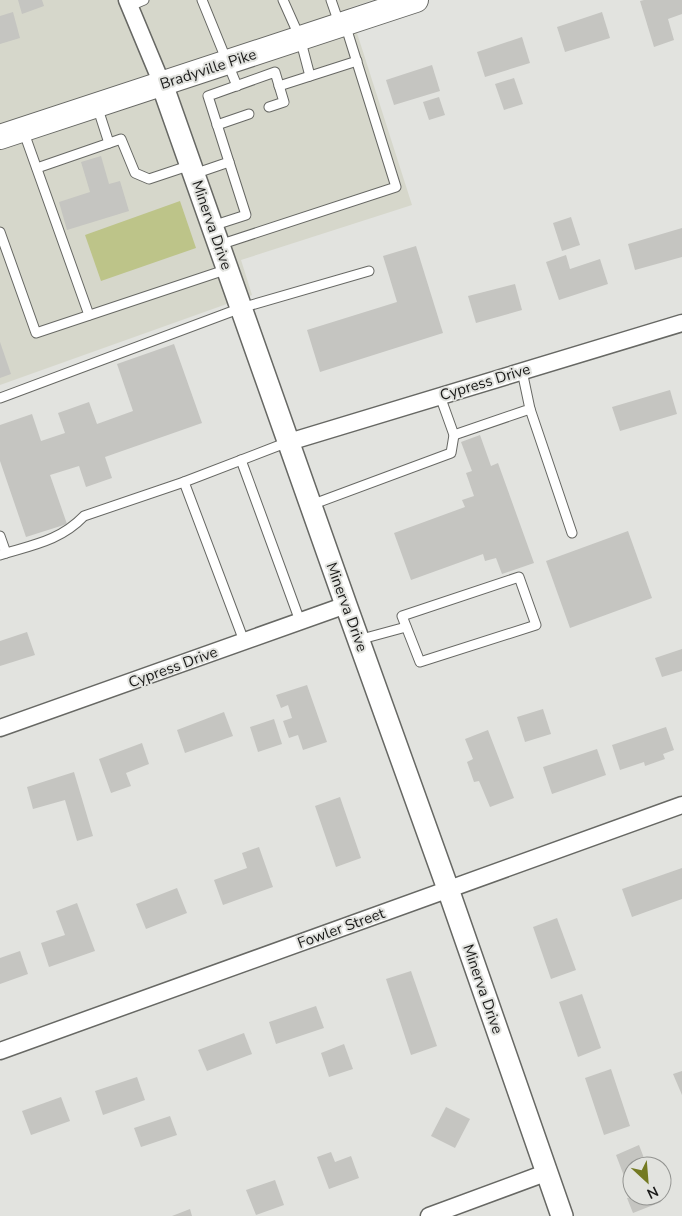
<svg xmlns="http://www.w3.org/2000/svg" width="682" height="1216" viewBox="0 0 682 1216" font-family="'Nunito Sans',sans-serif">
<rect width="100%" height="100%" fill="#e2e3df"/>
<polygon fill="#d6d7cb" points="0,0 373,0 349,8 412,205 241,260 252,295 0,385"/>
<polygon fill="#bdc489" points="180,201 196,248 101,281 85,235"/>
<g fill="#c5c5c1">
<polygon points="18,0 42,0 44,6 22,14"/>
<polygon points="644,0 682,0 682,14 668,19 674,40 654,47 640,1"/>
<polygon points="13,12 20,38 0,44 0,16"/>
<polygon points="602,12 610,38 565,52 557,27"/>
<polygon points="522,37 530,63 485,77 477,52"/>
<polygon points="432,65 440,91 394,105 386,80"/>
<polygon points="514,78 523,104 504,110 495,84"/>
<polygon points="439,97 445,115 429,120 423,102"/>
<polygon points="101,156 109,184 120,181 129,211 67,230 59,202 90,192 81,162"/>
<polygon points="571,217 580,245 562,251 553,223"/>
<polygon points="682,228 682,257 635,270 628,244"/>
<polygon points="416,246 443,333 320,372 307,330 397,302 383,256"/>
<polygon points="566,255 570,269 600,259 608,284 559,300 546,262"/>
<polygon points="515,284 522,310 476,323 468,296"/>
<polygon points="0,342 11,374 0,378"/>
<polygon points="174,344 202,423 105,457 112,478 86,487 79,466 50,475 67,524 26,537 0,461 0,425 32,414 41,441 65,433 58,413 89,402 97,424 133,411 117,364"/>
<polygon points="670,390 677,414 620,431 612,407"/>
<polygon points="480,435 491,466 498,463 534,563 502,574 496,558 485,561 483,554 411,580 394,533 465,507 462,500 474,496 466,473 472,471 461,442"/>
<polygon points="628,531 652,598 570,628 546,561"/>
<polygon points="27,632 35,655 0,666 0,641"/>
<polygon points="682,649 682,671 662,677 655,658"/>
<polygon points="307,685 327,742 303,750 298,735 289,738 283,721 292,718 288,705 281,708 276,695"/>
<polygon points="543,709 551,734 525,742 517,717"/>
<polygon points="224,712 233,736 185,753 177,730"/>
<polygon points="274,719 282,744 258,752 250,727"/>
<polygon points="666,727 674,750 663,754 665,759 645,766 644,762 620,770 612,745"/>
<polygon points="488,730 514,798 490,807 479,781 474,782 467,762 473,759 465,739"/>
<polygon points="142,743 149,764 126,773 131,786 111,793 99,759"/>
<polygon points="597,749 606,775 552,794 543,767"/>
<polygon points="74,772 93,836 77,841 65,800 33,809 27,787"/>
<polygon points="340,797 361,858 336,867 315,806"/>
<polygon points="259,847 273,887 223,905 214,880 247,868 242,853"/>
<polygon points="682,868 682,899 632,917 622,889"/>
<polygon points="177,888 187,913 146,929 136,904"/>
<polygon points="77,903 95,951 49,967 41,943 65,935 56,911"/>
<polygon points="557,918 576,970 551,979 533,927"/>
<polygon points="20,951 28,974 0,984 0,958"/>
<polygon points="411,971 437,1046 411,1055 386,979"/>
<polygon points="582,994 601,1048 578,1057 559,1002"/>
<polygon points="316,1006 324,1028 276,1044 269,1022"/>
<polygon points="244,1033 252,1054 207,1071 198,1050"/>
<polygon points="344,1044 353,1069 329,1077 321,1053"/>
<polygon points="611,1069 630,1126 604,1135 585,1078"/>
<polygon points="682,1071 682,1095 673,1074"/>
<polygon points="137,1077 145,1100 103,1115 95,1091"/>
<polygon points="61,1097 70,1121 31,1135 22,1111"/>
<polygon points="446,1107 470,1119 455,1148 431,1136"/>
<polygon points="170,1116 177,1135 141,1147 134,1128"/>
<polygon points="639,1145 647,1166 632,1166 632,1196 658,1196 661,1202 633,1213 627,1198 632,1197 616,1155"/>
<polygon points="331,1152 335,1162 351,1156 359,1178 329,1189 317,1157"/>
<polygon points="275,1180 284,1205 256,1215 246,1190"/>
<polygon points="190,1209 192,1216 172,1216"/>
</g>
<g fill="none" stroke-linecap="round" stroke-linejoin="round">
<g stroke="#676864" stroke-width="11">
<g id="service">
<polyline points="202,0 237,86"/>
<polyline points="283,0 300,38 310,76"/>
<polyline points="331,0 339,23"/>
<polyline points="130,6 144,0"/>
<polyline points="279,86 357,61"/>
<polyline points="97,106 109,143"/>
<polyline points="217,125 249,114"/>
<polyline points="23,130 89,315"/>
<polyline points="37,168 121,139 135,173 149,179 191,165"/>
<polyline points="194,174 229,162 208,96 275,72 284,102 269,107"/>
<polyline points="212,226 246,215 229,162"/>
<polyline points="0,232 36,333 228,269"/>
<polyline points="219,245 396,187 345,24"/>
<polyline points="0,398 241,308 369,271"/>
<polyline points="530,409 572,533"/>
<polyline points="454,435 530,409 522,371"/>
<polyline points="241,460 300,621"/>
<polyline points="311,505 451,453 454,435 440,396"/>
<polyline points="0,536 6,553"/>
<path d="M0,555C32,545 60,541 84,516L184,482"/>
<polygon points="519,577 536,625 420,662 402,616"/>
<polyline points="358,640 406,627"/>
<polyline points="244,641 184,482 288,442"/>
</g>
</g>
<g stroke="#676864" stroke-width="19">
<g id="minor">
<polyline points="127,0 162,84"/>
<polyline points="289,442 682,323"/>
<polyline points="0,728 346,605"/>
<polyline points="0,1051 682,805"/>
<polyline points="429,1216 548,1172"/>
</g>
</g>
<g stroke="#676864" stroke-width="24">
<polyline id="tertiary" points="162,84 346,605 448,889 562,1216"/>
</g>
<g stroke="#676864" stroke-width="26">
<polyline id="secondary" points="0,137 416,0"/>
</g>
<use href="#service" stroke="#fff" stroke-width="9"/>
<use href="#minor" stroke="#fff" stroke-width="16"/>
<use href="#tertiary" stroke="#fff" stroke-width="21"/>
<use href="#secondary" stroke="#fff" stroke-width="24"/>
</g>
<g text-anchor="middle" dominant-baseline="central" stroke-width="4" stroke-linejoin="round" paint-order="stroke">
<g font-size="15" fill="#1a1a19" stroke="#e2e3df">
<text transform="translate(208 69) rotate(-18)">Bradyville Pike</text>
<text transform="translate(212 225) rotate(71)">Minerva Drive</text>
<text transform="translate(485 382) rotate(-17)">Cypress Drive</text>
<text transform="translate(347 607) rotate(70)">Minerva Drive</text>
<text transform="translate(173 667) rotate(-20)">Cypress Drive</text>
<text transform="translate(341 928) rotate(-20)">Fowler Street</text>
<text transform="translate(483 989) rotate(71)">Minerva Drive</text>
</g>
</g>
<g transform="translate(647 1181) rotate(154)"><circle r="24" fill="#e2e3df" stroke="#929390"/>
<path d="M0-4L9 19L0 12L-9 19Z" fill="#747a23"/>
<text y="-8" font-size="14" font-weight="bold" text-anchor="middle" fill="#1a1a19">N</text>
</g>
</svg>
